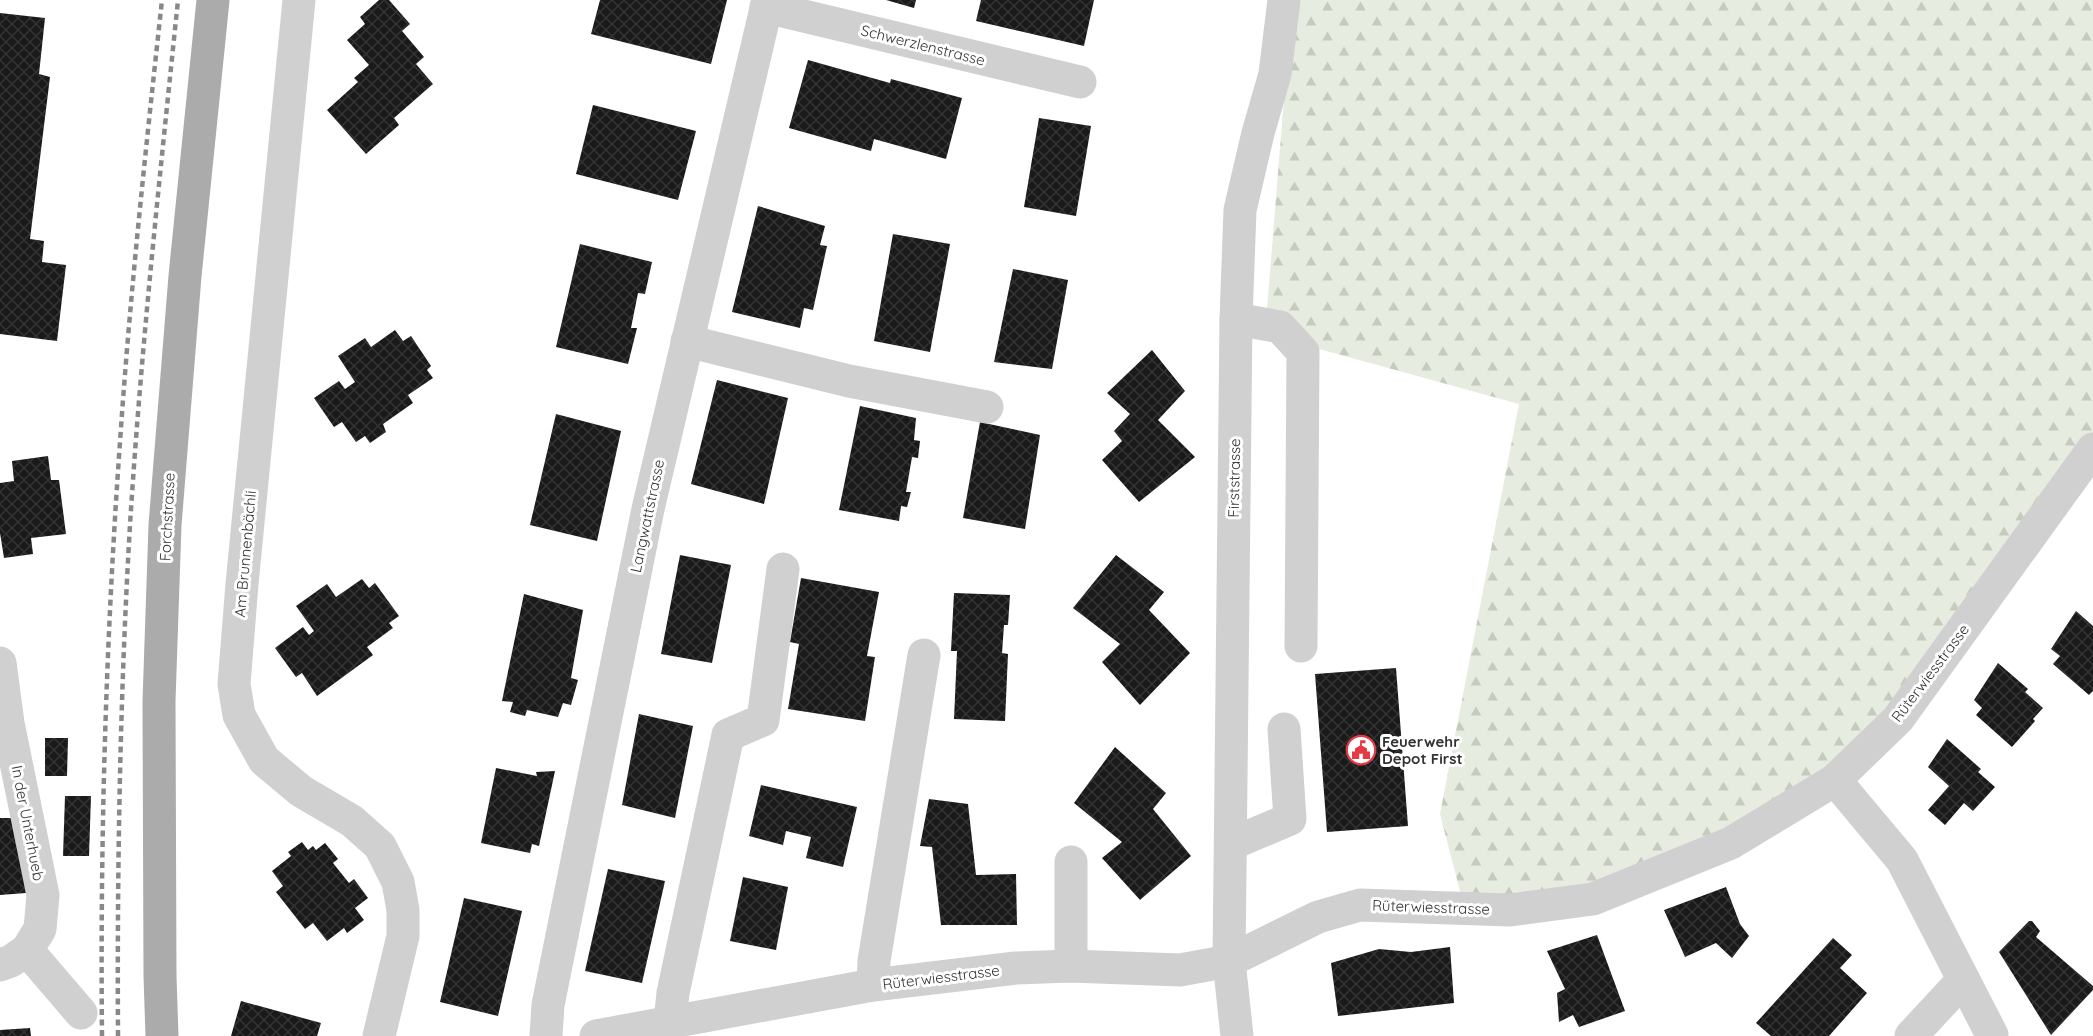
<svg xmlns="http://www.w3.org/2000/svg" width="2093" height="1036" viewBox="0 0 2093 1036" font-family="Quicksand,sans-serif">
<defs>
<pattern id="forest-firs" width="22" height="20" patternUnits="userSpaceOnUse" patternTransform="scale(1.5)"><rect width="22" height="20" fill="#e6ecdf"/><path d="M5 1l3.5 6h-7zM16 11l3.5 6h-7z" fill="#c6cbc0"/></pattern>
<pattern id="building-cross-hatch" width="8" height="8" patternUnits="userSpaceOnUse" patternTransform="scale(1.5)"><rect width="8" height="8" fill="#1a1a1a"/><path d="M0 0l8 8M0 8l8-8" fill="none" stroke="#333"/></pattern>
</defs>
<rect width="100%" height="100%" fill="#fff"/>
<polygon fill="url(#forest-firs)" points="1292,0 2093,0 2093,449 1835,780 1593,899 1461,895 1440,814 1519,404 1265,334"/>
<g fill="url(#building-cross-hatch)">
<polygon points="379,0 389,0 410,24 402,31 424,57 416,64 433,84 394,118 399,125 366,154 327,110 358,82 354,78 369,65 347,40 365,24 360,17"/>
<polygon points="600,0 727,0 711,64 591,34"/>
<polygon points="886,0 916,0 914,8"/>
<polygon points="981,0 1094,0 1084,46 976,21"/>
<polygon points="0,13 45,18 39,74 50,77 30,239 44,241 42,262 66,265 57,341 0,334"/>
<polygon points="808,60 890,83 891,79 962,98 946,159 874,139 871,151 789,128"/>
<polygon points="593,105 696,131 678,200 576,174"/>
<polygon points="1039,118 1091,126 1076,216 1024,207"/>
<polygon points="758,206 825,226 820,245 827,246 813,310 804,308 800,328 732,312"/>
<polygon points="893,234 950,244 930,352 874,341"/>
<polygon points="580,244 652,262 645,294 638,293 631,328 637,328 628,364 556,347"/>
<polygon points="1013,269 1068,280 1052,369 994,362"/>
<polygon points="395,330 403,341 411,336 431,366 427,370 433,378 408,395 413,403 383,424 386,432 370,443 365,436 356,442 342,422 334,427 314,398 339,381 345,389 355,382 338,356 365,338 371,347"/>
<polygon points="1152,350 1185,391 1158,420 1195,457 1139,502 1102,460 1122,441 1114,431 1130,414 1107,393"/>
<polygon points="717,380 788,398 764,504 691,484"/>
<polygon points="860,406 916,418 914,440 920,441 918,458 912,457 906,492 911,492 907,507 901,506 899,521 839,510"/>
<polygon points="556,414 621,431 597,541 530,525"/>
<polygon points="980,422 1040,435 1025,529 963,518"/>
<polygon points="48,456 51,480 59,480 66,534 31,538 33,554 4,558 0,533 0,483 14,481 12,461"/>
<polygon points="680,555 731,565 712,663 661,654"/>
<polygon points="1116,555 1164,592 1149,610 1190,653 1140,705 1102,662 1120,644 1073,608"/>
<polygon points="801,578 879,592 867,656 875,657 865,721 788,709 799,644 790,642"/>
<polygon points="362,579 369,588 375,583 399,616 389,623 393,628 367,647 373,655 317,696 302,673 296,677 275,648 303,627 309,635 314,631 296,606 327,584 336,597"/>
<polygon points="954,593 1010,595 1008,625 1004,625 1002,653 1008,654 1005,721 954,719 957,651 951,651"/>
<polygon points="524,594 583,610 571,678 578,680 571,705 563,703 558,717 527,710 525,716 510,712 513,702 502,701"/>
<polygon points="2076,611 2093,626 2093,691 2089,695 2053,664 2060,656 2051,649"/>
<polygon points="1998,663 2028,689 2025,692 2043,708 2033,719 2035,721 2012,747 1976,715 1982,708 1974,700"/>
<polygon points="1396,668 1408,826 1327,832 1315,674"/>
<polygon points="639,714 693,726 675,818 622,805"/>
<polygon points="45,738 68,738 67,776 45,776"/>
<polygon points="1947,739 1981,769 1978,772 1995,787 1973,811 1964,803 1945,825 1928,810 1949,786 1928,767"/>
<polygon points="1115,747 1166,793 1153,809 1191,856 1140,900 1102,858 1122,842 1074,803"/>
<polygon points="496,768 537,776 536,772 555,771 539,846 532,844 530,853 481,843"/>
<polygon points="761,785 857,807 843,867 806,858 811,837 786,831 783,845 749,836"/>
<polygon points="65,796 91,796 89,856 63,856"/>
<polygon points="929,799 968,804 976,875 1016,874 1017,925 941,925 932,847 920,846"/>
<polygon points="0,818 18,818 26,893 0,895"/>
<polygon points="302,842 308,850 313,846 316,850 325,843 338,859 333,863 349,883 354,879 368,898 355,908 364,920 347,933 344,928 327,941 313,923 305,929 276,892 283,886 272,871 291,856 288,852"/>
<polygon points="608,869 665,881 642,983 585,971"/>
<polygon points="743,877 788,887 776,950 730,941"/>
<polygon points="1726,887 1740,924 1749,936 1732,958 1716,943 1685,957 1664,910"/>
<polygon points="464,898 522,911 498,1016 440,1002"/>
<polygon points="2029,921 2032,921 2040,931 2036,937 2093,986 2093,990 2051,1035 1999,952"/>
<polygon points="1597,935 1625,1011 1579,1027 1573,1015 1559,1022 1557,993 1565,989 1547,951"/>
<polygon points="1833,938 1852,955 1840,968 1867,993 1829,1036 1771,1036 1756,1023"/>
<polygon points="1450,947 1454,1003 1338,1016 1331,963 1379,949 1411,952"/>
<polygon points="241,1001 321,1023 317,1036 231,1036"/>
<polygon points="30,1028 31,1036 0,1036 0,1030"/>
</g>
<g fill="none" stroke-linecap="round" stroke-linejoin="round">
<g stroke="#d0d0d0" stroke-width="33">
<polyline points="299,0 242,584 234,684 239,715 264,760 301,791 352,821 380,846 398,882 403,910 403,936 379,1036"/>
<polyline points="766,7 1080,82"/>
<polyline points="1236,319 1280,327 1303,352 1301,646"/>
<polyline points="687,341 849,381 987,407"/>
<polyline points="0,663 8,723 43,895 40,929 27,950 11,961 0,965"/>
<polyline points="1835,780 1902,860 1992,1035"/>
<polyline points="1231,844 1290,819 1284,729"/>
<polyline points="1071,862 1071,966"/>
<polyline points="27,950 81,1013"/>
<polyline points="873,985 874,961 924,655"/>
<polyline points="670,1022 673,993 728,735 763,720 783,569"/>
<polyline points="546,1036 548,1005 648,509 768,0"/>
<polyline points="596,1036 873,985 1016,968 1071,966 1180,970 1229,961 1318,917 1360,905 1510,910 1593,899 1731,843 1835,780 1898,719 2093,449"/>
<polyline points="1237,1036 1229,961 1236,319 1240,210 1258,133 1275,74 1284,0"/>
<polyline points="1911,1036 1963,980"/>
</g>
<polyline stroke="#ababab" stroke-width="33" points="162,1036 160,976 159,701 165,525 185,276 213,0"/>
<g stroke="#888" stroke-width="4.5" stroke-dasharray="6 4.5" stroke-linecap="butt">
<path d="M102,1036C100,838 106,639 120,442C130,294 146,147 162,0"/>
<path d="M118,1036C117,866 120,695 130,525C141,349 160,175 178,0"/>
</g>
</g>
<defs>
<g id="civic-ring" transform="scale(1.5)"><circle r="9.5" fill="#fff" stroke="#e63946" stroke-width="1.5"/><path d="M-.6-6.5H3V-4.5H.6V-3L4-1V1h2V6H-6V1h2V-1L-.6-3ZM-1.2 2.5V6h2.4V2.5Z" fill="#e63946"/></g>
</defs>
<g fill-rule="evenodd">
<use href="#civic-ring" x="1361" y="750"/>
</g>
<g text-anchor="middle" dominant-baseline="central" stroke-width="6" stroke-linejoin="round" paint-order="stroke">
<g font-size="15" fill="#333" stroke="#fff">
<text transform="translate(923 45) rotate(14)">Schwerzlenstrasse</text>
<text transform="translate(1234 478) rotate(-89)">Firststrasse</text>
<text transform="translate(647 516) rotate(-78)">Langwattstrasse</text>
<text transform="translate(167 517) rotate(-87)">Forchstrasse</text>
<text transform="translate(245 554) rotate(-85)">Am Brunnenbächli</text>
<text transform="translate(1930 673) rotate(-53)">Rüterwiesstrasse</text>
<text transform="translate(28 823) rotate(79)">In der Unterhueb</text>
<text transform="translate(1431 907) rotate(2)">Rüterwiesstrasse</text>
<text transform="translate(941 977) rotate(-7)">Rüterwiesstrasse</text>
</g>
<g font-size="15" font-weight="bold" fill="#333" stroke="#fff" text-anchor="start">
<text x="1382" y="741">Feuerwehr<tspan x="1382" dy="17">Depot First</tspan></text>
</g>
</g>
</svg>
